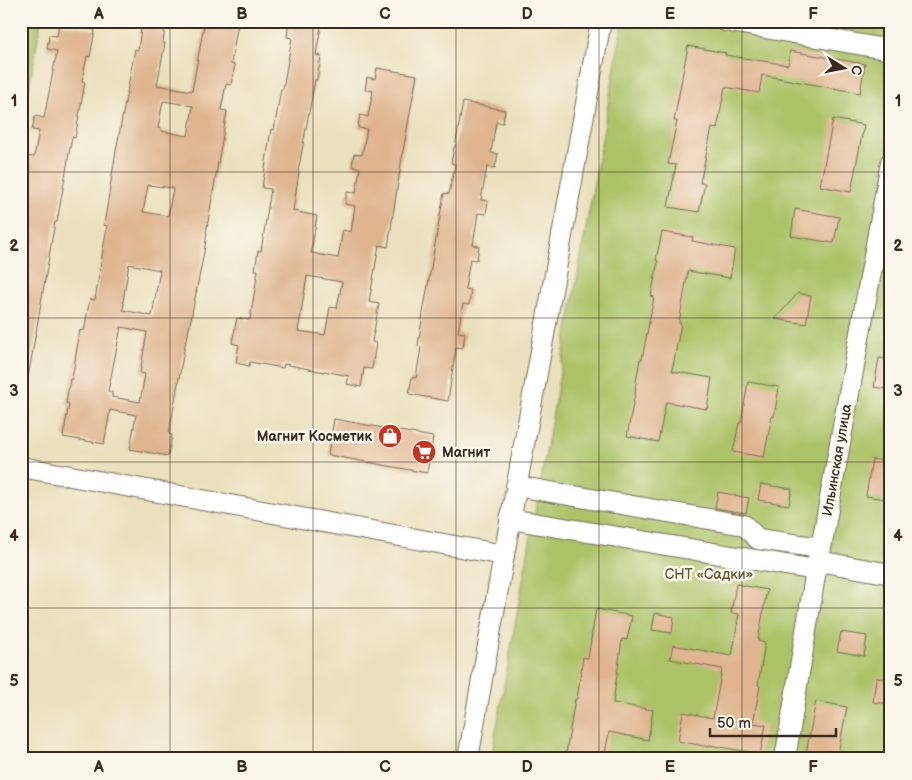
<svg xmlns="http://www.w3.org/2000/svg" width="912" height="780" viewBox="0 0 912 780" font-family="'Balsamiq Sans',sans-serif">
<rect width="100%" height="100%" fill="#fbf7ec"/>
<filter id="ink" filterUnits="userSpaceOnUse"><feTurbulence type="fractalNoise" baseFrequency=".02" numOctaves="2"/><feDisplacementMap in="SourceGraphic" scale="10" xChannelSelector="R" yChannelSelector="G"/><feConvolveMatrix kernelMatrix="1 2 1 2 8 2 1 2 1" color-interpolation-filters="sRGB"/></filter>
<filter id="wash" filterUnits="userSpaceOnUse"><feTurbulence type="fractalNoise" baseFrequency=".0096" numOctaves="4" result="noise"/><feDisplacementMap in="SourceGraphic" scale="20" xChannelSelector="R" yChannelSelector="G"/><feGaussianBlur stdDeviation="1.12" result="paint"/><feColorMatrix in="noise" values="0 0 0 0 0 0 0 0 0 0 0 0 0 0 0 0 0 1.4 0 .05"/><feComposite in="paint" operator="in"/></filter>
<g filter="url(#wash)">
<rect width="100%" height="100%" fill="#eae0bd"/>
<g fill="#abc266" stroke="#737642">
<polygon points="21,21 41,21 21,135"/>
<polygon points="623,21 891,21 891,759 491,759"/>
</g>
<g id="blocks">
<g fill="#dfb590" fill-rule="evenodd">
<path d="M142,21H166L163,43H165L157,85L192,91L204,25H207V21H237V23H238L231,64L235,65L231,85L226,84L221,110L227,111L206,233H207L204,252L187,339H186L169,434L172,435L168,456L130,449L136,415L110,410L104,444L63,437L69,404L66,403L70,379H72L80,330L84,331L90,299L95,300L107,226L104,225L116,151L135,49L138,50ZM163,101L193,106L188,136L161,131V129L158,128ZM148,185L173,188L168,216L143,212ZM129,264L160,270L152,316L123,310L124,303L123,302ZM121,327L147,332L140,373L145,374L140,402L112,397V392L108,391Z"/>
<path d="M289,21H322L316,55L321,56L317,80H315L298,172H299L293,211L317,216L311,253L338,258L343,230L351,232L355,206L345,204L347,192L356,193L360,168L352,166L354,154L362,155L367,129L358,128L360,115L368,117L373,91L365,90L367,77L375,79L377,68L417,75L403,151L388,247L379,245L369,302L379,304L372,342L376,343L372,369L364,368L361,387L347,384L349,376L324,371V372L284,364L283,368L250,362L249,366L236,363L239,345L232,343L237,318L250,320L258,270H255L258,251H261L271,189L262,188L271,129L274,130L281,89H283L292,38L287,37ZM307,276L342,282L337,308L330,307L325,335L298,331Z"/>
<polygon points="59,23 95,30 90,57 87,56 82,81 85,82 75,138 72,137 57,222 55,222 28,378 21,377 21,238 25,217 21,216 21,200 24,201 28,175 22,173 25,156 34,157 39,131 32,130 35,116 44,118 57,51 47,49 49,35 57,36"/>
<polygon points="688,46 726,53 725,55 788,65 790,51 865,64 860,93 762,75 759,93 725,87 717,129 712,128 700,183 705,183 699,212 668,207 676,165 668,164 677,121 674,121"/>
<polygon points="463,102 505,110 503,123 496,122 491,153 498,154 495,168 487,167 481,200 488,201 486,214 478,213 473,245 479,246 477,260 470,259 465,289 471,290 469,305 463,304 458,332 465,333 463,348 456,347 448,401 409,394 412,377 416,378 421,347 418,346 423,313 444,193 449,194 455,164 451,163 454,147 455,147"/>
<polygon points="833,119 864,125 851,192 820,186"/>
<polygon points="795,209 839,217 834,243 791,236"/>
<polygon points="662,232 693,237 692,241 735,249 730,278 688,271 679,323 681,324 672,371 712,378 707,409 666,402 658,442 627,436 636,388 635,388 640,359 642,359 654,297 651,296 658,261 656,260"/>
<polygon points="798,293 811,296 806,324 775,319"/>
<polygon points="879,358 891,360 891,390 874,387"/>
<polygon points="748,382 779,387 774,417 772,416 764,457 733,452 739,423 741,423"/>
<polygon points="334,419 433,437 427,473 328,455"/>
<polygon points="872,459 891,462 891,500 866,496"/>
<polygon points="761,484 792,489 789,505 758,500"/>
<polygon points="718,492 749,498 746,513 715,508"/>
<polygon points="736,584 767,590 758,641 765,643 758,685 760,686 753,723 766,725 760,754 709,745 709,747 678,741 683,712 713,718 722,669 670,659 673,645 732,656 739,614 731,613"/>
<polygon points="596,609 632,616 627,640 622,639 613,703 653,710 648,740 609,732 604,759 565,759 575,699 577,699 583,657 588,658"/>
<polygon points="655,613 674,617 672,633 652,630"/>
<polygon points="841,632 867,636 864,656 837,651"/>
<polygon points="876,678 891,680 891,704 873,702"/>
<polygon points="816,701 847,707 837,759 805,759"/>
</g>
</g>
</g>
<g filter="url(#ink)">
<use href="#blocks" fill-opacity="0" stroke="#786a56" stroke-width="1"/>
<g fill="none" stroke-linecap="round" stroke-linejoin="round">
<g stroke="#786a56" stroke-width="22">
<g id="street">
<polyline points="725,21 891,50"/>
<polyline points="21,467 504,555"/>
<polyline points="516,486 744,525 758,539 821,548"/>
<polyline points="510,519 816,570"/>
<polyline points="818,561 891,574"/>
<polyline points="468,759 504,555 601,21"/>
<polyline points="785,759 816,570 821,548 891,162"/>
</g>
</g>
<use href="#street" stroke="#fff" stroke-width="20"/>
</g>
</g>
<path fill="none" stroke="#3b2a1e" stroke-width="1" stroke-opacity="0.55" d="M170,21V759M313,21V759M456,21V759M599,21V759M742,21V759M21,172H891M21,318H891M21,462H891M21,608H891"/>
<defs>
<g id="shop-disc" transform="scale(1.25)"><circle r="9.5" fill="#c8321e" stroke="#fbf7ec"/><path d="M-5-2.5h2.3a2.7 3.5 0 0 1 5.4 0H5L5.5 6h-11ZM-1.5-2.5h3a1.5 2.3 0 0 0-3 0Z" fill="#fff"/></g>
<g id="supermarket-disc" transform="scale(1.25)"><circle r="9.5" fill="#c8321e" stroke="#fbf7ec"/><path d="M-6-5.5h2.5l.6 2H6L4.5 2H-2.5L-4.4-4H-6ZM-1.5 3.2a1.3 1.3 0 1 0 .1 0ZM3 3.2a1.3 1.3 0 1 0 .1 0Z" fill="#fff"/></g>
</defs>
<g fill-rule="evenodd">
<use href="#shop-disc" x="390" y="436"/>
<use href="#supermarket-disc" x="424" y="452"/>
</g>
<g text-anchor="middle" dominant-baseline="central" stroke-width="5" stroke-linejoin="round" paint-order="stroke">
<g font-size="14" font-weight="bold" fill="#3b2a1e" stroke="#fbf7ec" text-anchor="end">
<text x="372" y="436">Магнит Косметик</text>
<text x="442" y="452" text-anchor="start">Магнит</text>
</g>
<g font-size="14" fill="#3b2a1e" stroke="#fbf7ec">
<text transform="translate(837 460) rotate(-80)">Ильинская улица</text>
</g>
<g font-size="14" fill="#5d5834" stroke="#fbf7ec">
<text x="709" y="574">СНТ «Садки»</text>
</g>
</g>
<rect width="912" height="780" fill="none" stroke="#fbf7ec" stroke-width="55"/>
<g transform="translate(844 68) rotate(100)" stroke="#fbf7ec" stroke-width="4" paint-order="stroke">
<path d="M0-4L9 19L0 12L-9 19Z" fill="#3b2a1e"/>
<text y="-8" font-size="14" font-weight="bold" text-anchor="middle" fill="#3b2a1e">С</text>
</g>
<path d="M710 728v8h126v-8" fill="none" stroke="#3b2a1e" stroke-width="2.5"/>
<text x="717" y="728" font-size="15" fill="#3b2a1e" stroke="#fbf7ec" stroke-width="4" paint-order="stroke">50 m</text>
<rect x="28" y="28" width="856" height="724" fill="none" stroke="#3b2a1e" stroke-width="2"/>
<g font-size="16" text-anchor="middle" font-weight="bold" fill="#3b2a1e">
<text x="99" y="19">A</text>
<text x="242" y="19">B</text>
<text x="385" y="19">C</text>
<text x="527" y="19">D</text>
<text x="670" y="19">E</text>
<text x="813" y="19">F</text>
<text x="14" y="106">1</text>
<text x="898" y="106">1</text>
<text x="14" y="251">2</text>
<text x="898" y="251">2</text>
<text x="14" y="396">3</text>
<text x="898" y="396">3</text>
<text x="14" y="541">4</text>
<text x="898" y="541">4</text>
<text x="14" y="686">5</text>
<text x="898" y="686">5</text>
<text x="99" y="772">A</text>
<text x="242" y="772">B</text>
<text x="385" y="772">C</text>
<text x="527" y="772">D</text>
<text x="670" y="772">E</text>
<text x="813" y="772">F</text>
</g>
</svg>
